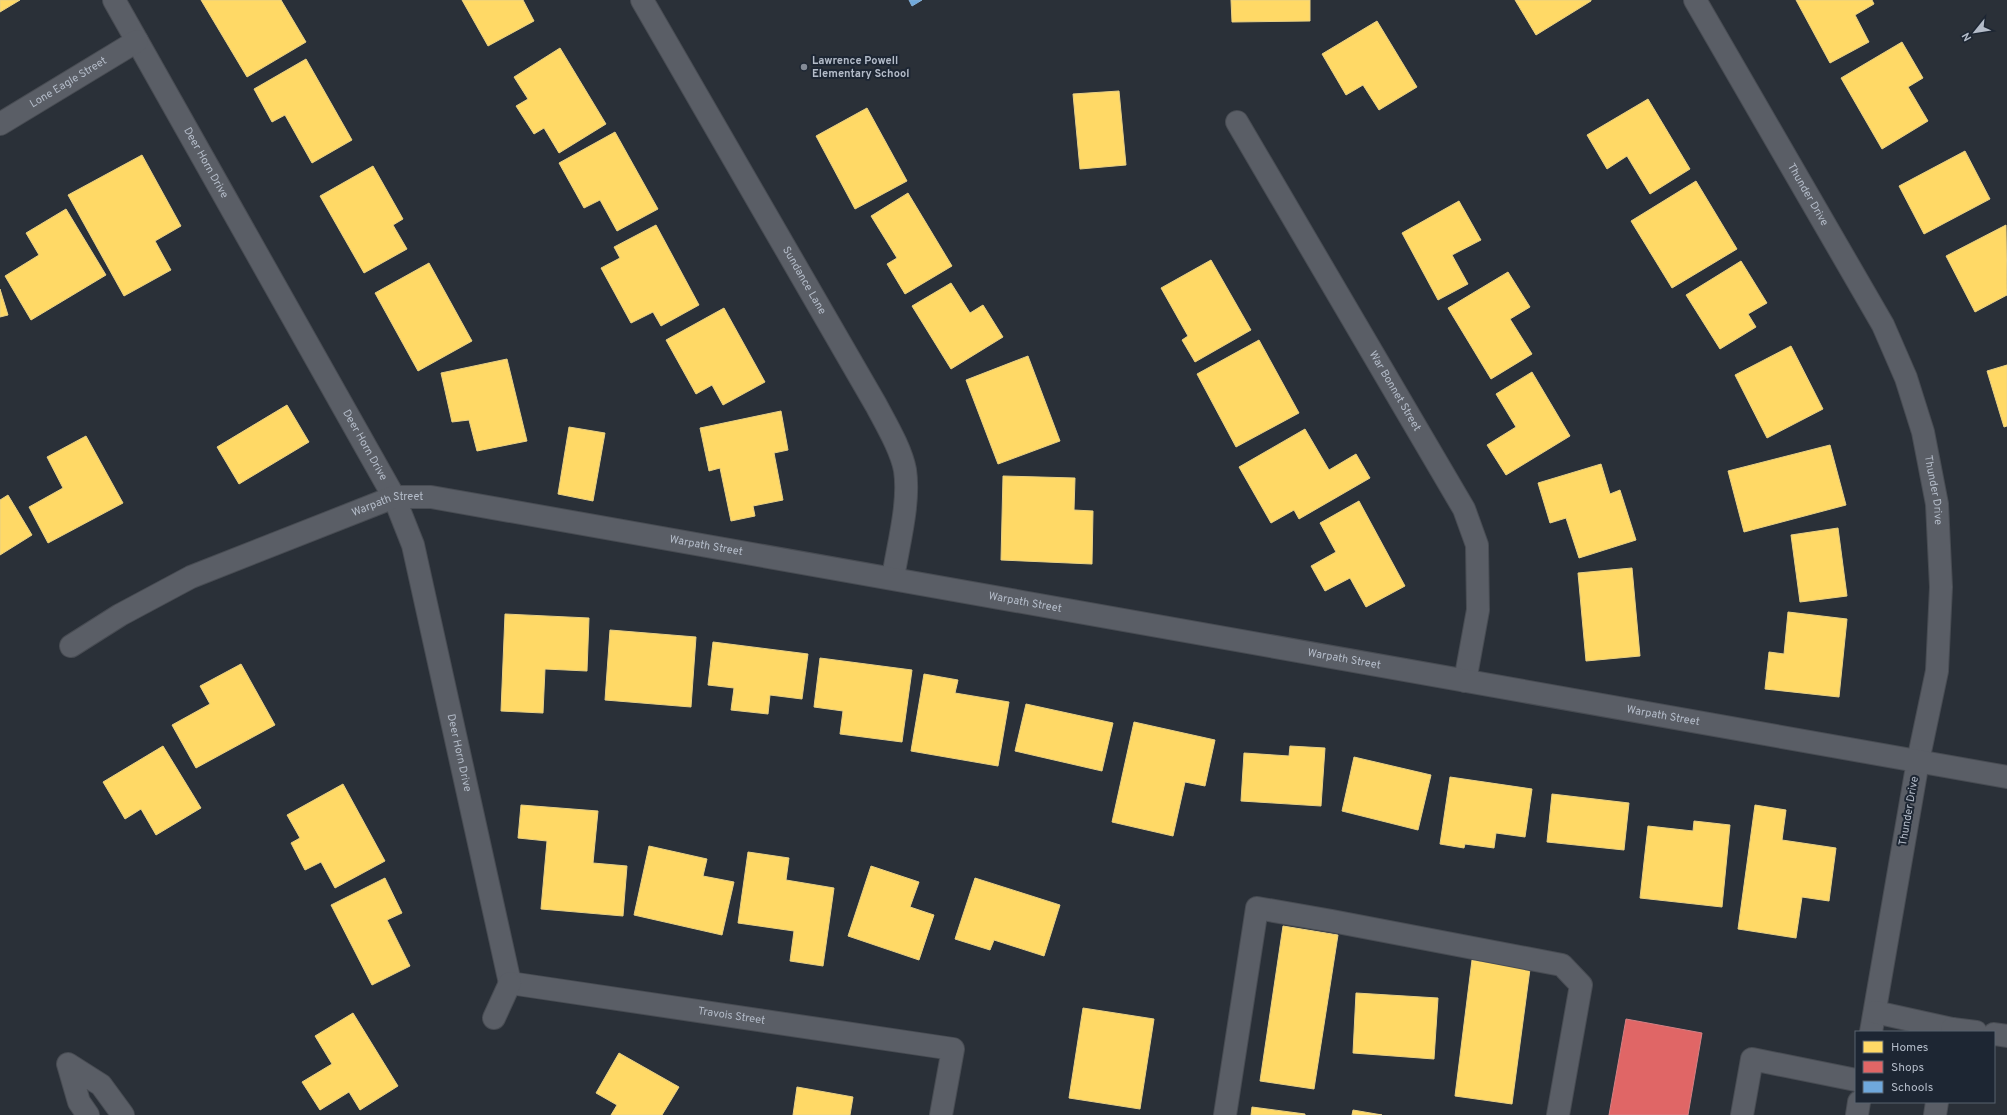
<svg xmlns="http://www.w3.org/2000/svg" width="2007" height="1115" viewBox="0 0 2007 1115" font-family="Overpass,sans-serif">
<rect width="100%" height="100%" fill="#2a3038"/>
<g fill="#ffd966" stroke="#e8d084">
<polygon points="0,0 20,0 0,12"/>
<polygon points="201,0 281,0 306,42 247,77"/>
<polygon points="462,0 523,0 534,21 488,46"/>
<polygon points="1231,0 1310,0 1310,21 1232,22"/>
<polygon points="1515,0 1591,0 1591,1 1536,35"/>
<polygon points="1796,0 1872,0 1874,4 1855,15 1869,42 1830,63"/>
<polygon points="1377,21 1417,87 1379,110 1363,85 1346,95 1322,54"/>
<polygon points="1902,42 1923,78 1908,87 1928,121 1882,149 1841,78"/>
<polygon points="560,48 606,124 559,153 544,128 534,134 516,106 528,99 514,77"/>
<polygon points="306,59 352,140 312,163 285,115 272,122 254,89"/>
<polygon points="1119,91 1126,165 1080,169 1073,94"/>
<polygon points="1648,99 1690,169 1650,194 1627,156 1607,169 1587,135"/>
<polygon points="867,108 907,181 855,209 816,136"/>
<polygon points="615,132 658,209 617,231 600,200 584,208 559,163"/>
<polygon points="1965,151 1990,199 1924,234 1899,186"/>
<polygon points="142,155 181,226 155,241 171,270 124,296 68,195"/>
<polygon points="373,166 403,219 393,225 407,249 364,273 320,196"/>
<polygon points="1696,181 1737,249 1672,288 1631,221"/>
<polygon points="908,193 952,266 905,294 887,264 897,258 871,216"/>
<polygon points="1459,201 1481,240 1452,255 1468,284 1438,300 1402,233"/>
<polygon points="66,209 106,275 31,320 5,276 39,255 26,233"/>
<polygon points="656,225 699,305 661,326 653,312 631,323 601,268 620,258 614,247"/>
<polygon points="2006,225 2007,295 1975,312 1946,256"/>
<polygon points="1211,260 1251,330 1195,362 1182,340 1188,336 1161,288"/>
<polygon points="1741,261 1767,303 1748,314 1756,327 1720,349 1686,295"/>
<polygon points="429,263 472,341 418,371 375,293"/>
<polygon points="1508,272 1530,307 1510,319 1532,354 1491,379 1448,308"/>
<polygon points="951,283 970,313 983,305 1003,337 951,369 912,306"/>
<polygon points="0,289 8,315 0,317"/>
<polygon points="724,308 765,382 723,405 712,385 696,394 666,340"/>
<polygon points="1259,340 1299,413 1236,447 1197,374"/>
<polygon points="1791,346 1823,409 1767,438 1735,375"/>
<polygon points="1028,356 1060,441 998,464 966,380"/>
<polygon points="507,359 527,441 477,451 469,420 452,422 441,373"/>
<polygon points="2007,365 2007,426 2004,427 1987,371"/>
<polygon points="1532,372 1570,436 1506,475 1487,445 1516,427 1496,394"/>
<polygon points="287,405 309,442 239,484 217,447"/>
<polygon points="781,411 788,450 774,453 783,500 753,506 755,516 731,521 720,468 709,471 700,428"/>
<polygon points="569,427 605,433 593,501 558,494"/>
<polygon points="1305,429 1329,470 1356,454 1370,478 1299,519 1294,510 1271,523 1239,467"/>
<polygon points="86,436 123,503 48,543 29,507 63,488 47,457"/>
<polygon points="1830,445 1846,505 1744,532 1728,471"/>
<polygon points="1601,464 1610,494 1620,490 1636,540 1579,558 1566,518 1550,523 1538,483"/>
<polygon points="1003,476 1075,478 1074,510 1093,511 1092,564 1001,560"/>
<polygon points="8,495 32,535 0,555 0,500"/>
<polygon points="1359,501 1405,586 1366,607 1350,578 1325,591 1311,566 1336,552 1320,523"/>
<polygon points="1838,528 1847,596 1800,602 1791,535"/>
<polygon points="1632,568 1640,656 1586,661 1578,573"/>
<polygon points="1788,612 1847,619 1839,697 1765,689 1769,652 1784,654"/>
<polygon points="505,614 589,618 587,671 545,669 543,713 501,711"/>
<polygon points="610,630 696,637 691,707 605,700"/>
<polygon points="713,642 808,654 802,699 770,695 768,714 731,710 734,688 708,685"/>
<polygon points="820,658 912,670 902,742 840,734 843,711 814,707"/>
<polygon points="241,664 275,725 196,768 172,725 210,704 200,686"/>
<polygon points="924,674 958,680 955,693 1009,702 998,766 911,751"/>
<polygon points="1026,704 1113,723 1102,771 1015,751"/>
<polygon points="1134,722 1215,740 1205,786 1185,782 1173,836 1112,822"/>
<polygon points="163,746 201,808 156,835 141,809 125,819 103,782"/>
<polygon points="1290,746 1325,748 1321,806 1241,801 1244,753 1289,756"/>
<polygon points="1354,757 1431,775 1418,830 1342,811"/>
<polygon points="1450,777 1532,789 1525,837 1496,833 1494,848 1465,844 1464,848 1440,844"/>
<polygon points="343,784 385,861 335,888 321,862 305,870 291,843 300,838 287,815"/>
<polygon points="1552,794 1629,803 1624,850 1547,842"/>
<polygon points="521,805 598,811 593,863 627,866 623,916 541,909 547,841 518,838"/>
<polygon points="1755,805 1786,810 1782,840 1836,848 1829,901 1802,897 1796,938 1738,929"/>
<polygon points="1694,821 1730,825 1722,907 1640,898 1648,826 1693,831"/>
<polygon points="649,846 707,859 703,876 734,882 722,935 634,915"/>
<polygon points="748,852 789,858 786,880 834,888 823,966 790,961 794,931 738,923"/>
<polygon points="871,866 919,882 910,907 934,915 919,960 848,936"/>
<polygon points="385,878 402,913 387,920 410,966 372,985 331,905"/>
<polygon points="975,878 1060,905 1044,956 994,940 990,950 955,939"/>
<polygon points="1283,926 1338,935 1314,1089 1260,1081"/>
<polygon points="1472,960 1530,969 1512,1104 1455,1096"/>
<polygon points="1356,993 1438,998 1434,1059 1353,1053"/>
<polygon points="1083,1008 1154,1019 1140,1109 1069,1098"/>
<polygon points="353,1013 398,1086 360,1110 349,1092 320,1110 302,1082 332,1064 315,1036"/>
<polygon points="619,1053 679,1087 662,1115 611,1115 617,1105 596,1093"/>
<polygon points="797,1087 853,1097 850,1115 793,1115"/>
<polygon points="1252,1107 1305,1114 1305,1115 1251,1115"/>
<polygon points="1353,1110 1382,1115 1352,1115"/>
</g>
<polygon fill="#e06666" stroke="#d38084" points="1626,1019 1702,1033 1688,1115 1609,1115"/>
<polygon fill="#6fa8dc" stroke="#84aed6" points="909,0 922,0 912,6"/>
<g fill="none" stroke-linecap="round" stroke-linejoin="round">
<g stroke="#484c53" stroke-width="24">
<g id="minor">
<path id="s1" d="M114,0L394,497L413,545L510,983"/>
<path id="s2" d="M642,0L876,405C886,424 901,449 905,470C910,503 898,545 893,578"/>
<path id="s3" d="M1695,0L1883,325L1906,378L1923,432L1937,504L1941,587L1937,671L1918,761L1871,1032"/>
<path id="s4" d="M1237,122L1464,509L1477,545L1478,610L1465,681"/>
<path id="s5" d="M0,124L137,41"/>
<path id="s6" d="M71,646L120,615L191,577L394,497H431L2007,777"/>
<path id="s7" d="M510,983L953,1049L941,1115"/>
<polyline points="1875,1012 1952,1029 1951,1032"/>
<polyline points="494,1018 510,983"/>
<polyline points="1952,1029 1976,1032"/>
<polyline points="1994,1034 2007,1036"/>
<polyline points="88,1115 79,1102 68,1064 101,1085 123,1115"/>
<polyline points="1225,1115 1257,908 1332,921 1562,965 1581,985 1558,1115"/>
<polyline points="1742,1115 1752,1059 1856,1080"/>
<polyline points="1857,1115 1859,1102"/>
<polyline points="1935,1115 1937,1102"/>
</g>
</g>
<use href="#minor" stroke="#5a5e66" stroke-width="22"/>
</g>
<circle fill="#848b96" stroke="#1d2633" stroke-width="1.5" cx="804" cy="67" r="4"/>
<g text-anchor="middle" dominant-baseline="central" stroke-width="4" stroke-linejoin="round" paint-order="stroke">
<g font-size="11" font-weight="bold" fill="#b4bcc9" stroke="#1d2633" text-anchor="start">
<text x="812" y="61">Lawrence Powell<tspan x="812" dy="13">Elementary School</tspan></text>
</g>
<g font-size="11" fill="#b4bcc9" stroke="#1d2633">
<text stroke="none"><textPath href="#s5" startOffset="80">Lone Eagle Street</textPath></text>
<text stroke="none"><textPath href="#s1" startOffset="187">Deer Horn Drive</textPath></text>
<text stroke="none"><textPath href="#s3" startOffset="225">Thunder Drive</textPath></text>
<text stroke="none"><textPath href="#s2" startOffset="324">Sundance Lane</textPath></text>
<text stroke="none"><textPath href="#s4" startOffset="312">War Bonnet Street</textPath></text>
<text stroke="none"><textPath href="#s1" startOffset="511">Deer Horn Drive</textPath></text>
<text stroke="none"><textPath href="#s3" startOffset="549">Thunder Drive</textPath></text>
<text stroke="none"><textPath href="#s6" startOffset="349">Warpath Street</textPath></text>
<text stroke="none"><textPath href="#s6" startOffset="673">Warpath Street</textPath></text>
<text stroke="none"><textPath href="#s6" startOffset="997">Warpath Street</textPath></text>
<text stroke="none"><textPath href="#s6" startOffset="1321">Warpath Street</textPath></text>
<text stroke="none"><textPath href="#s6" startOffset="1645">Warpath Street</textPath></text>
<text stroke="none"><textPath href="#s1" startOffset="835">Deer Horn Drive</textPath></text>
<text transform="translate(1909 811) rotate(-80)">Thunder Drive</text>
<text stroke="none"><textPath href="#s7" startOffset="224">Travois Street</textPath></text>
</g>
</g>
<rect x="1855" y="1031" width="140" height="72" fill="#1d2633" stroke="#59626f"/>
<rect x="1863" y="1041" width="20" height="12" fill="#ffd966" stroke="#59626f"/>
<text x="1891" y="1051" font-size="12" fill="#b4bcc9">Homes</text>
<rect x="1863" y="1061" width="20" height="12" fill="#e06666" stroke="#59626f"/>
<text x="1891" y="1071" font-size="12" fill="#b4bcc9">Shops</text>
<rect x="1863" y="1081" width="20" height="12" fill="#6fa8dc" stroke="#59626f"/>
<text x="1891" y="1091" font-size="12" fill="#b4bcc9">Schools</text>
<g transform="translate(1975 32) rotate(240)" stroke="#1d2633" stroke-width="3" paint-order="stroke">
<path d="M0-3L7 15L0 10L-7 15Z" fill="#b4bcc9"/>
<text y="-6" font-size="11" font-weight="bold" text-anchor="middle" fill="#b4bcc9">N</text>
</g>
</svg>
